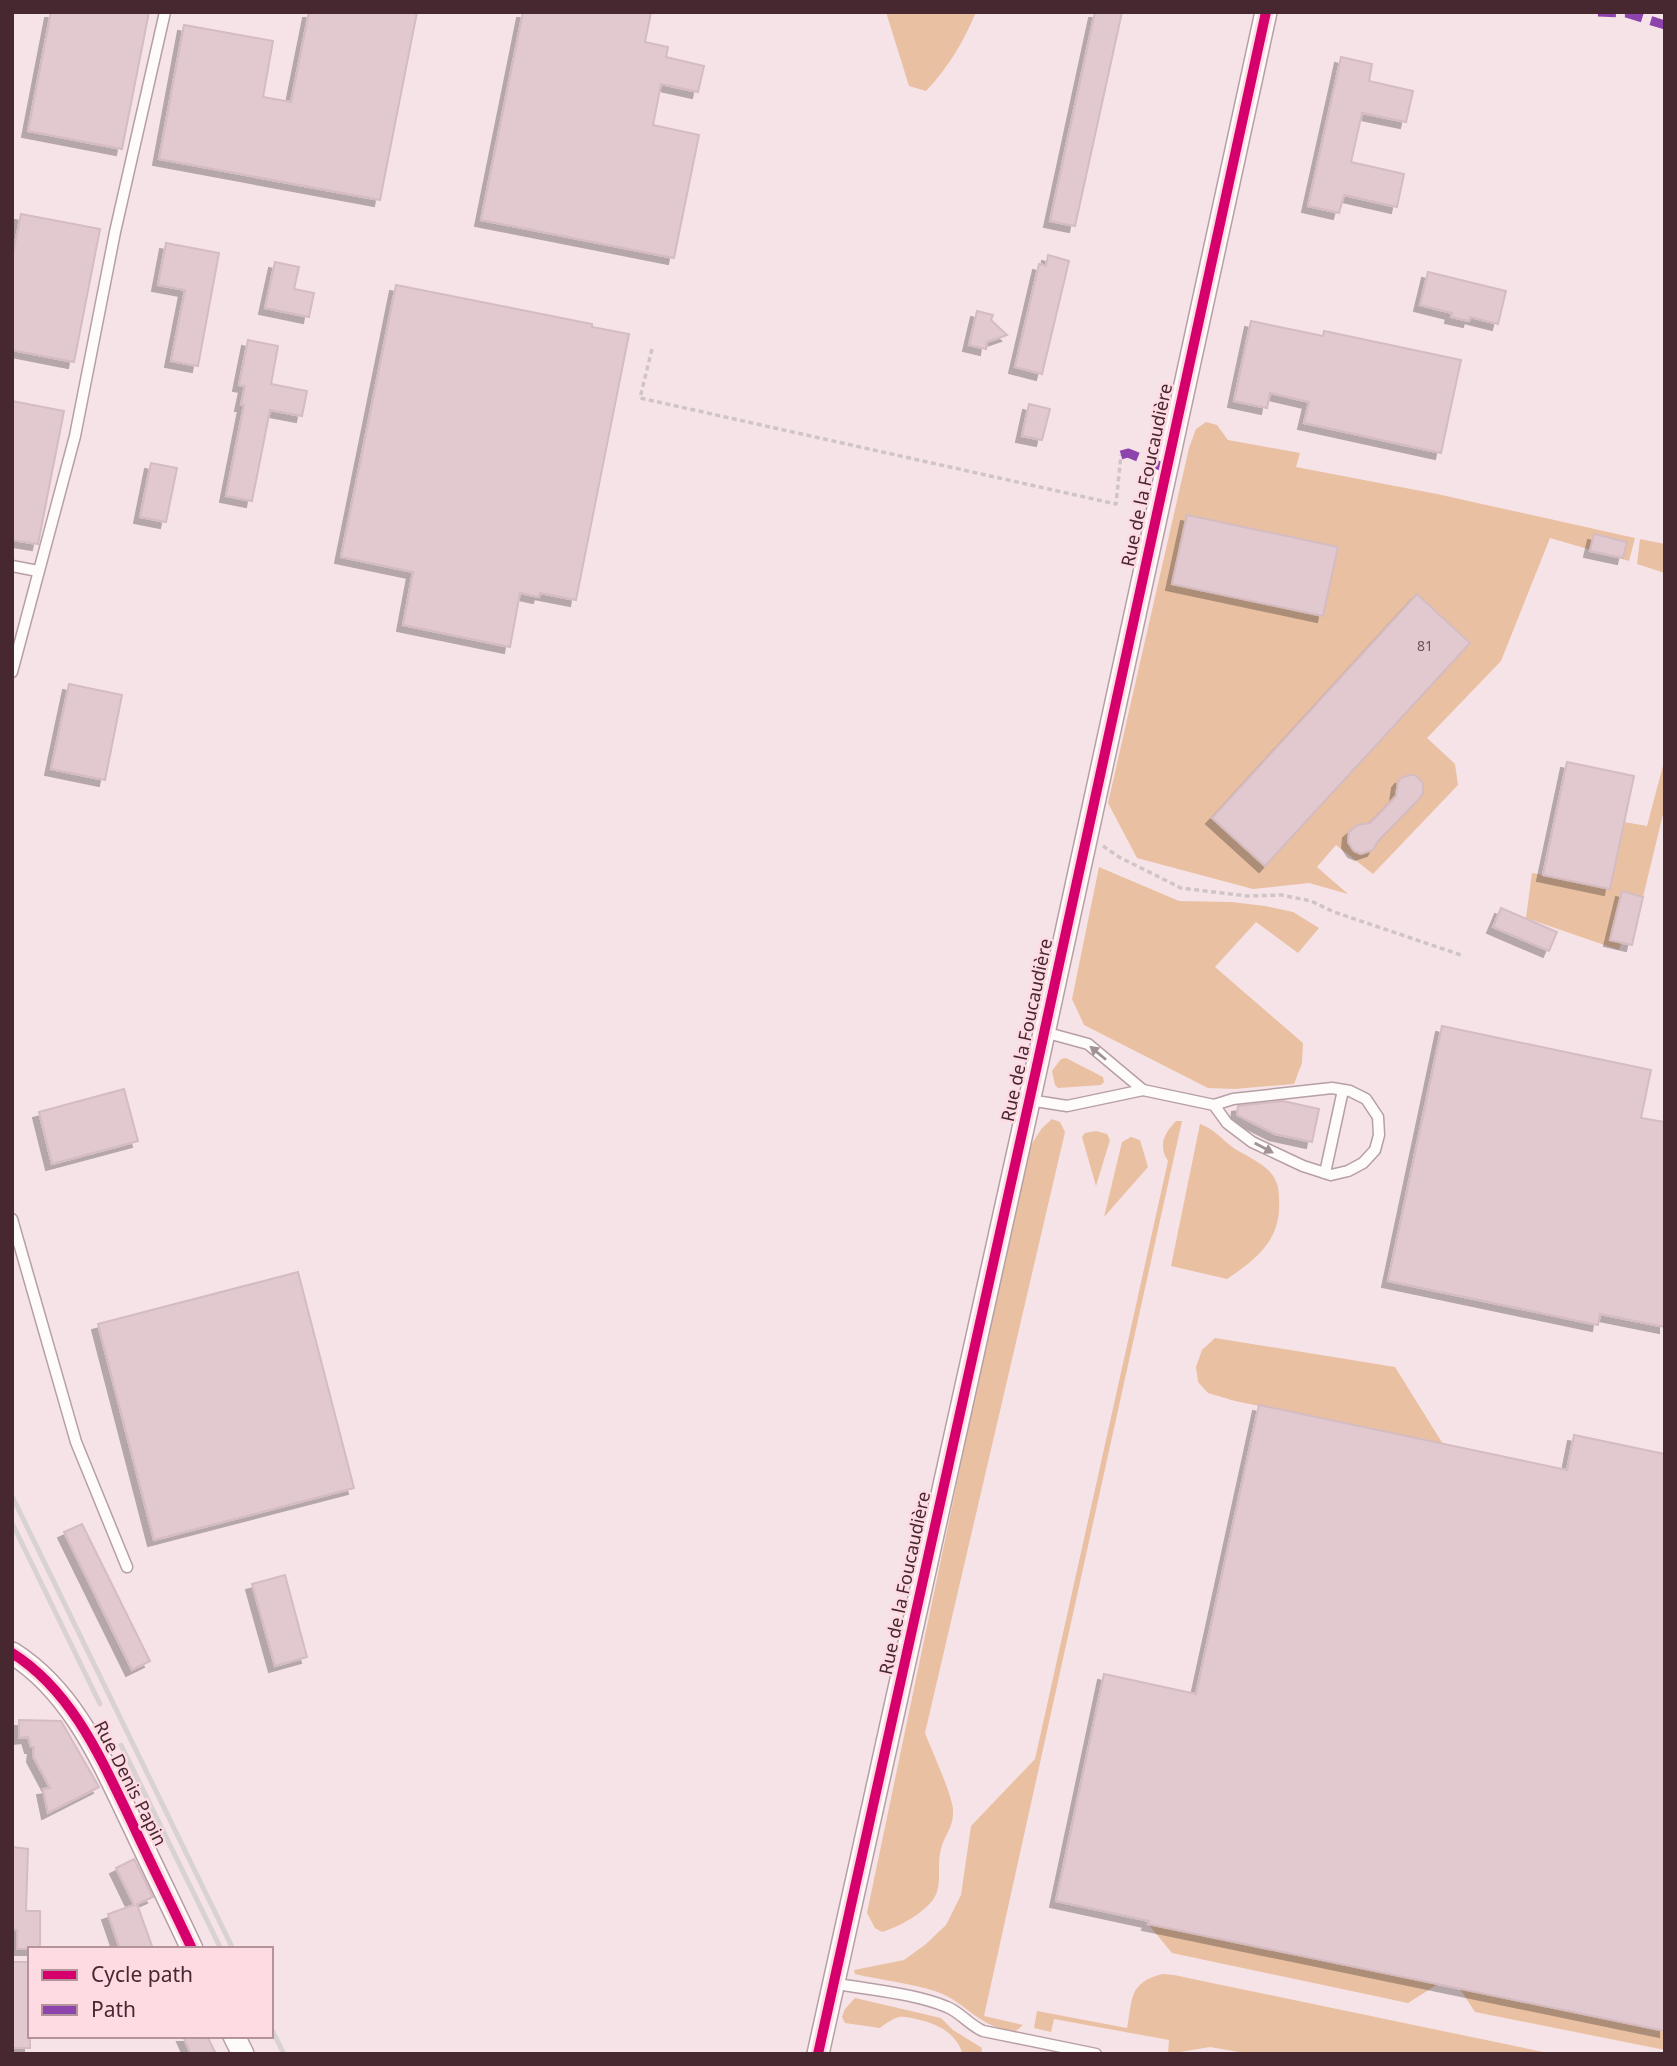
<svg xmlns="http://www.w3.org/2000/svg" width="1677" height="2066" viewBox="0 0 1677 2066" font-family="'Noto Sans',sans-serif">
<defs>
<filter id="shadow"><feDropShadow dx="-6" dy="6" stdDeviation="0" flood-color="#0004"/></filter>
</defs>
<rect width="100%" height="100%" fill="#f6e3e7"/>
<g fill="#eac0a2">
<path d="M886,12H976C964,41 948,68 926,91L909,86Z"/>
<polygon points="1206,422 1217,425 1228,440 1300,453 1296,467 1437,494 1635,538 1629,561 1550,538 1501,661 1427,738 1455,764 1458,785 1373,874 1336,845 1317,867 1348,894 1309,883 1253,889 1137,858 1108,803 1189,448 1196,429"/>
<polygon points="1640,539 1665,544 1665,573 1637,564"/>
<polygon points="1665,758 1665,806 1643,897 1632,894 1630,904 1619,902 1610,940 1621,943 1619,950 1526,918 1532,873 1543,875 1624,822 1647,826"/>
<polygon points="1099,867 1179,901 1232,902 1265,906 1293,912 1319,928 1298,953 1256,922 1215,967 1303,1043 1302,1063 1294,1084 1235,1089 1208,1088 1084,1025 1072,999"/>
<polygon points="1066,1058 1103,1077 1104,1082 1101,1085 1058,1088 1055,1085 1052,1071 1061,1059"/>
<path d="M1052,1119L1060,1122L1065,1132L925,1733C932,1751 951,1792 953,1809C954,1828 945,1834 941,1849C937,1863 941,1879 937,1892C931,1910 899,1927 882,1932L875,1928L867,1913L1026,1153L1042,1128Z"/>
<path d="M1176,1121H1182L984,2016L1023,2025L1016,2031C979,2029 967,2002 935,1991C909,1983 881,1980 855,1974L854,1970L904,1960L926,1944L946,1925L961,1895L971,1826L1035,1759L1168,1161C1158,1146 1164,1133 1176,1121Z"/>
<path d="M1200,1124C1215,1129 1222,1140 1235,1149C1245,1155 1258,1161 1267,1169C1276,1177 1279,1186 1279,1198C1282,1239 1258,1258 1227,1279L1171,1266Z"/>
<polygon points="1096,1131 1107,1134 1110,1140 1096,1186 1082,1137 1085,1133"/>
<polygon points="1131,1137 1140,1140 1148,1167 1104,1217 1122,1142"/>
<polygon points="1215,1338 1395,1367 1443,1444 1235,1401 1208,1393 1198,1382 1196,1367 1202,1350"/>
<polygon points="1148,1924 1438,1984 1408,2003 1172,1953"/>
<path d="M1162,1974L1174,1975L1553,2054H1250L1210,2047L1168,2054L1169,2040L1054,2019L1051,2032L1034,2028L1037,2011L1127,2028C1133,1999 1128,1983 1162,1974Z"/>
<polygon points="1460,1989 1665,2031 1665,2050 1475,2012"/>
<path d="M855,1998L941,2018L953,2030L982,2048L981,2054H963C955,2032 938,2024 916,2019C911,2018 904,2016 899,2017C892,2019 886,2023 880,2028L845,2023L842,2017L845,2009Z"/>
</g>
<g fill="#e2c9cf" stroke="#d4bcc2" stroke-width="2" filter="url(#shadow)">
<polygon points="51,12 149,12 122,149 28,131"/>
<polygon points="309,12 417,12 380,200 159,159 184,25 273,41 263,97 291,102"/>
<polygon points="523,12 651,12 645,42 668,47 666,57 704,66 698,92 661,84 653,125 699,135 674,258 481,220"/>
<polygon points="1095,12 1122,12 1075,226 1050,221"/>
<polygon points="1341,57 1372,64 1369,81 1413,91 1406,122 1362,113 1351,162 1404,174 1397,207 1344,195 1339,213 1308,206"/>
<polygon points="21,214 100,229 74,362 12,350 12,258"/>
<polygon points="166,243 219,253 198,366 171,361 185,290 158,285"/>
<polygon points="1048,255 1069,261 1042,374 1015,367 1039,264 1046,266"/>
<polygon points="275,262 299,267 294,289 314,293 309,317 265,308"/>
<polygon points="1428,272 1506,291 1498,324 1470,317 1469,321 1451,317 1452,313 1420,305"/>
<polygon points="396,285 592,324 592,327 629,334 576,600 540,593 539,597 520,593 510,647 403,625 413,572 341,557"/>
<polygon points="977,311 993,315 991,320 1007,335 987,342 986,349 969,345"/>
<polygon points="1251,321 1323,336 1324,331 1461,360 1441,453 1304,423 1309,402 1270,393 1267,408 1234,401"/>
<polygon points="248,340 278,346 271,384 307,391 302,416 270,410 252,501 226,496 244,405 241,405 245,386 239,385"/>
<polygon points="12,401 64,411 38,544 12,540"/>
<polygon points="1029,404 1050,409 1042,440 1022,436"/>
<polygon points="151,463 177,468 166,522 140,517"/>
<polygon points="1187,515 1338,547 1323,616 1172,584"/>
<polygon points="1594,534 1627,542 1623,558 1590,551"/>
<polygon points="1417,594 1470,643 1265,866 1212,818"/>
<polygon points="69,684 122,695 105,780 51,769"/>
<polygon points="1567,762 1634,776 1610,889 1543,875"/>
<polygon points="1409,775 1415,775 1423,783 1423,793 1419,799 1378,841 1373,850 1361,854 1354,851 1348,842 1349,832 1357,825 1370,823 1396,796 1398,782 1401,778"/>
<polygon points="1622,891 1643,897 1632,945 1610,940"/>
<polygon points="1501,908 1557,932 1549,951 1493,927"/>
<polygon points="1442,1026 1651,1070 1641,1118 1665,1122 1665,1327 1600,1314 1598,1325 1388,1281"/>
<polygon points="124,1089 138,1141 52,1164 39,1112"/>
<polygon points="1283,1101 1319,1109 1312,1142 1275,1134 1237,1115 1238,1106"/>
<polygon points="298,1272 354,1488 154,1540 98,1324"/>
<polygon points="1259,1405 1567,1470 1574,1435 1665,1454 1665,2031 1148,1924 1149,1921 1056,1901 1104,1674 1196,1694"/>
<polygon points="82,1524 150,1661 132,1670 64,1532"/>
<polygon points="285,1575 307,1657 275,1666 252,1584"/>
<polygon points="19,1720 61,1721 99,1787 48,1813 43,1789 50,1788 33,1756 34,1747 31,1747 28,1737 19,1738"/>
<polygon points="12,1847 28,1849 26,1911 40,1911 40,1949 17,1949 17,1930 12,1930"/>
<polygon points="134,1859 153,1897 137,1904 153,1949 120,1949 108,1914 134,1905 116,1868"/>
<polygon points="12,1962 30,1962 30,2048 13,2048"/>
<polygon points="183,2036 207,2036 216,2054 191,2054"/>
</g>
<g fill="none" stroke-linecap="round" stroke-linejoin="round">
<g stroke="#b69fa5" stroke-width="13">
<g id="service">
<polyline points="12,566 38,571"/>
<polyline points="12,672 75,436 115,232 165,12"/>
<polyline points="1044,1032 1088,1044 1143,1090"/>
<polyline points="1029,1100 1067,1106 1143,1090 1214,1105 1233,1099 1332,1088 1350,1091 1366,1099 1378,1117 1379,1135 1375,1150 1363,1163 1348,1171 1331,1175 1303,1166 1252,1142 1227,1123 1214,1105"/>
<polyline points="1325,1173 1343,1090"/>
<polyline points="12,1219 76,1442 127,1567"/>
<path d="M833,1983C869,1990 914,1993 947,2007C960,2012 969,2025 983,2031L1096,2054"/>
</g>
</g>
<g stroke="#b69fa5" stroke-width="24">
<g id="minor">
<path d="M12,1653C74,1692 103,1763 134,1827C153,1868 173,1908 192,1949"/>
<polyline points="234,2036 243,2054"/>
<polyline points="818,2054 1036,1070 1266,12"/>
</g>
</g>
<g stroke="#cfc5c7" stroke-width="3.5" stroke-dasharray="5 3.5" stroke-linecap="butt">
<polyline points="652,349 640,398 1116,504 1121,455"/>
<polyline points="1103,846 1119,857 1181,888 1247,896 1281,895 1311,901 1334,912 1464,956"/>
</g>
<use href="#service" stroke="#fefbfb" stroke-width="10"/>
<use href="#minor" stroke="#fefbfb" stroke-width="21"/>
<g stroke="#d9d2d3" stroke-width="5">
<polyline points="12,1496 233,1949"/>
<polyline points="12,1523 100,1704"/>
<polyline points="121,1745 221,1949"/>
<polyline points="271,2028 284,2054"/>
</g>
<g stroke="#8e44ad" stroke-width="9" stroke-dasharray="18 9" stroke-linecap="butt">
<polyline points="1598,12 1626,13 1665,25"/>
<polyline points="1121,455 1128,453 1165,468"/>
</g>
<g stroke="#fedbe3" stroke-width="15">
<g id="cycleway">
<path d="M12,1653C74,1692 103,1763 134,1827C153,1868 173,1908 192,1949"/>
<polyline points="818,2054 1036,1070 1266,12"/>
</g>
</g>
<use href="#cycleway" stroke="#d6006c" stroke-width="10"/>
</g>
<defs><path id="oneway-solid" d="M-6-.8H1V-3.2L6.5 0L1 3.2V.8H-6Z" transform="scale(1.75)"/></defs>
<g fill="#a29196">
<use href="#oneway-solid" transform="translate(1098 1053) rotate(-140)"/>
<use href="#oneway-solid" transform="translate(1264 1148) rotate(28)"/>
</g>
<g text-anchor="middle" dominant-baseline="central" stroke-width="5" stroke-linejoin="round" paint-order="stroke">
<g font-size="14" fill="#6e5058">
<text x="1425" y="645">81</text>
</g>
<g font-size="18" fill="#472730" stroke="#fedbe3">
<text transform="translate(1146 475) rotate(-78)">Rue de la Foucaudière</text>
<text transform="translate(1026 1030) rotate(-78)">Rue de la Foucaudière</text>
<text transform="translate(904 1583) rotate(-78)">Rue de la Foucaudière</text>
<text transform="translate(131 1783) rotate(63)">Rue Denis Papin</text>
</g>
</g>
<rect width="1677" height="2066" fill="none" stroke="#472730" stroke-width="28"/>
<rect x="28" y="1947" width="245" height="91" fill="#fedbe3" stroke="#b5939b" stroke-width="2"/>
<rect x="42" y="1970" width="35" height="10" fill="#d6006c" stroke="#b5939b" stroke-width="2"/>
<text x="91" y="1982" font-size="21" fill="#472730">Cycle path</text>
<rect x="42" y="2005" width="35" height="10" fill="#8e44ad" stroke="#b5939b" stroke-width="2"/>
<text x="91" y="2017" font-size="21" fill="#472730">Path</text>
</svg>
